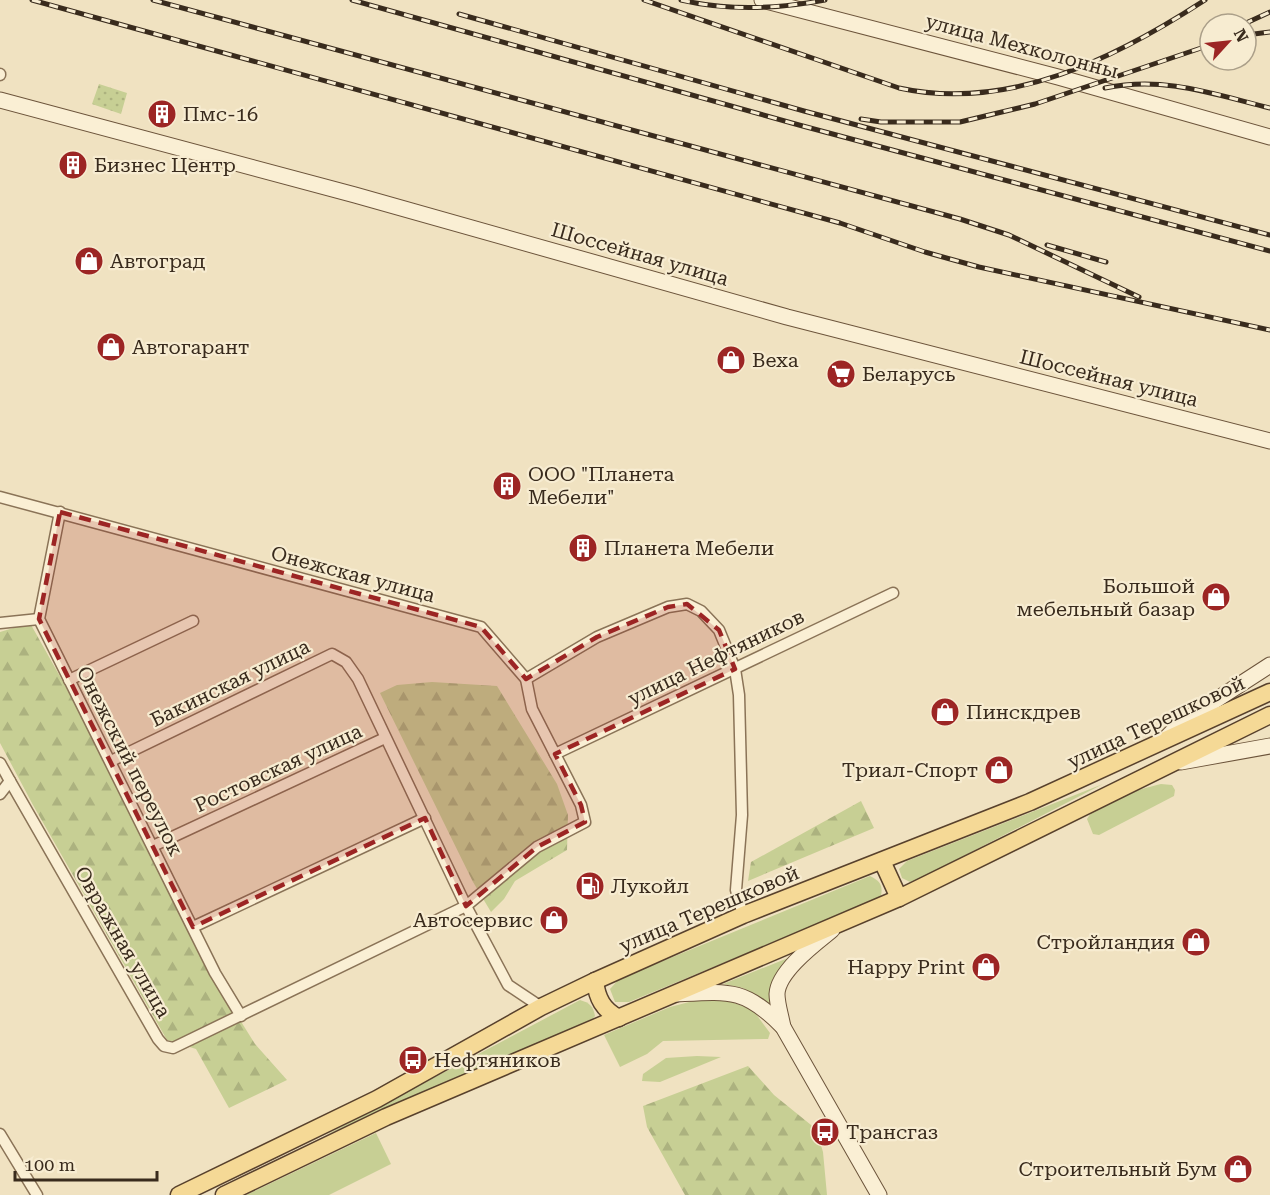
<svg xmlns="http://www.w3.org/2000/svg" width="1270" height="1195" viewBox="0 0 1270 1195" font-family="'Roboto Serif',serif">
<defs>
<pattern id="forest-firs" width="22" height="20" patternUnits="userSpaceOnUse" patternTransform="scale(1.5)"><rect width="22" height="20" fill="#c7cf94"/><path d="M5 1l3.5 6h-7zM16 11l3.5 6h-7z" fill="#acb27f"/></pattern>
<pattern id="park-dots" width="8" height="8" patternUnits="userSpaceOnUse" patternTransform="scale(1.5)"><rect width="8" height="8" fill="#c7cf94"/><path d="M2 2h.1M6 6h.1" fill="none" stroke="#acb27f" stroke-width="1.8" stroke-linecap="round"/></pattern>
</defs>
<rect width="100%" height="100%" fill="#f0e2c1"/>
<g fill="#c7cf94">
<polygon points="1103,784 917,880 910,882 902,878 899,869 907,861"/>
<path d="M1161,784L1172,785L1175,790L1174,796L1099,835L1093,834L1087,819C1097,800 1140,789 1161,784Z"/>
<path d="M870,876C880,881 883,885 881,896L870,902L629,1002H615L610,989L619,979Z"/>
<polygon points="788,958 778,972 770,1004 743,988 723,984"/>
<path d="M580,1000C590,1003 593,1006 595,1016L589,1023L326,1135Z"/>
<polygon points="697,1000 726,1000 753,1010 770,1033 768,1039 663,1041 647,1054 620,1067 604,1035 670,1007"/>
<polygon points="697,1056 721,1057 660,1082 642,1081 643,1074 666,1058"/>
<polygon points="376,1133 391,1164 329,1195 246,1195"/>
</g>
<g fill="url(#forest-firs)">
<polygon points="30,623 67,689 220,988 255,1044 287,1080 229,1108 196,1049 167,1040 33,805 0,743 0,632"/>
<polygon points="432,682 497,686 557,784 568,815 567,850 515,881 504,899 491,912 473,882 380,693 397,685"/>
<polygon points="861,801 874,828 748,881 751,862"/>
<polygon points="748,1066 774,1095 816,1129 823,1152 827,1195 685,1195 647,1127 643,1106"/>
</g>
<polygon fill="url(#park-dots)" points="99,84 127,93 121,114 92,104"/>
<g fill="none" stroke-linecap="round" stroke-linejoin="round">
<g stroke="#8a7357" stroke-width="13">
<g id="street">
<polyline points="0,74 0,75"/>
<polyline points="0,497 481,627 526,679 532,709 581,805 585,822 537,847 466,906 173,1048 164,1046 158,1039 10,781"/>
<polyline points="60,512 39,619 215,973 241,1016"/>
<polyline points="0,623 39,619"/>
<polyline points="526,679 597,637 668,607 687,604 701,611 719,630 735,669 739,695 742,815 736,890 743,915"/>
<polyline points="69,680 193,621"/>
<polyline points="555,754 893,593"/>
<polyline points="111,761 332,654 346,662 358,679 466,906 508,985 541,1007"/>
<polyline points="0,763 10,781 0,794"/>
<polyline points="153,846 385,738"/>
<polyline points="193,927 425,818"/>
<polyline points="0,1134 37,1195"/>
</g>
</g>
<g stroke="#6c543b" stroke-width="17">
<g id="secondary">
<polyline points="762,0 1058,77 1270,137"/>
<polyline points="0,100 355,195 787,317 1270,441"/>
<polyline points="1165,739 1182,722 1270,665"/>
<polyline points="1181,762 1270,746"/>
<path d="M677,994C729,991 745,988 783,1027L879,1195"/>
<path d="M783,1027C781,1016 777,1004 777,994C778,971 816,943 832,930"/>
</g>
</g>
<g stroke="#58412c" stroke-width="19">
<g id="primary">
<polyline points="882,861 899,898"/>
<path d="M595,981C597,998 603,1010 619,1018"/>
<polyline points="179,1195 377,1099 541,1007 595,981 743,915 1030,802 1270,692"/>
<polyline points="224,1195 386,1117 899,898 1270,715"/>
</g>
</g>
<use href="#street" stroke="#faefd4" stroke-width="10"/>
<use href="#secondary" stroke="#faefd4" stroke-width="15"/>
<use href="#primary" stroke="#f5d996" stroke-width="16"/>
<g stroke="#392b1d" stroke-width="5">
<g id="rail">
<polyline points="32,0 840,223 925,252 979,267 1270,330"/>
<polyline points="153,0 960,219 1009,235 1139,297"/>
<polyline points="352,0 799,125 1270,251"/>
<path d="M644,0L899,88C1009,112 1116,58 1205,0"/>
<path d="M681,0C728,11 777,9 825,0"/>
<polyline points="459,14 804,111 1270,235"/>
<polyline points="1244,24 1270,12"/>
<polyline points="1246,35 1270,32"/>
<path d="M1105,88C1165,76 1213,94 1270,108"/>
<polyline points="861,119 881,122 960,122 1035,104 1210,45"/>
<polyline points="1047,245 1106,262"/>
</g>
</g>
<use href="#rail" stroke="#f7ecd1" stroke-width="3" stroke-dasharray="9" stroke-linecap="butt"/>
</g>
<path fill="#9c2524" fill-opacity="0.2" stroke="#9c2524" stroke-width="4.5" stroke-dasharray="12 8" stroke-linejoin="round" d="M60,512L481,627L526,679L597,637L668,607L687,604L719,630L735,669L555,754L581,805L585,822L537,847L466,906L425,818L193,927L39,619Z"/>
<defs>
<g id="building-disc" transform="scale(1.5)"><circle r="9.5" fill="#9c2524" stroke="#f7ecd1"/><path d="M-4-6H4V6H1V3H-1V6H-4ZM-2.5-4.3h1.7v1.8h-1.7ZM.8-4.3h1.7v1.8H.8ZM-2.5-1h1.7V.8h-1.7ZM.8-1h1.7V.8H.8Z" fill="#fff"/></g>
<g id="shop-disc" transform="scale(1.5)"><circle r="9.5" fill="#9c2524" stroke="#f7ecd1"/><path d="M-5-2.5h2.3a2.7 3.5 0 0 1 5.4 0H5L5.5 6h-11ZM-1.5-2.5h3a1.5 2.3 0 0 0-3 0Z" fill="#fff"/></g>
<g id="supermarket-disc" transform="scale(1.5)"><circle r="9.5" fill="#9c2524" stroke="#f7ecd1"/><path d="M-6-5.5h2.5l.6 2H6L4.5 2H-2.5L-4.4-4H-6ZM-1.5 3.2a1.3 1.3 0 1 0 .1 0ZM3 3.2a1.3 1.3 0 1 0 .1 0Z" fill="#fff"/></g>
<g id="fuel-disc" transform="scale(1.5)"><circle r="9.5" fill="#9c2524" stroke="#f7ecd1"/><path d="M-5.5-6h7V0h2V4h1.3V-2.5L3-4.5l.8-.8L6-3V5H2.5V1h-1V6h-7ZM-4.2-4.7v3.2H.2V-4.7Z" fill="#fff"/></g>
<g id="bus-disc" transform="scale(1.5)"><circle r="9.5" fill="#9c2524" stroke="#f7ecd1"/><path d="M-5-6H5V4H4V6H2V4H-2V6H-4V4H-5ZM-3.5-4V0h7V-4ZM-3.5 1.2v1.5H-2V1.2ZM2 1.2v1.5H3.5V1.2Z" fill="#fff"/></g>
</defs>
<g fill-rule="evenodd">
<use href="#building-disc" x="162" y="114"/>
<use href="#building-disc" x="73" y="165"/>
<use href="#shop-disc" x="89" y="261"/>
<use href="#shop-disc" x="111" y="347"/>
<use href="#shop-disc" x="731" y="360"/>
<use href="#supermarket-disc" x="841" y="374"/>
<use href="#building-disc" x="507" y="486"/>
<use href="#building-disc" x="583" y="548"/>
<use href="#shop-disc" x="1216" y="597"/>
<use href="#shop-disc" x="945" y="712"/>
<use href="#shop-disc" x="999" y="770"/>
<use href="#fuel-disc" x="590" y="886"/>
<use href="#shop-disc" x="554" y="920"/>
<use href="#shop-disc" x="1196" y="942"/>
<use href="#shop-disc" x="986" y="967"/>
<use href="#bus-disc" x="413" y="1060"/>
<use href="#bus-disc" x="825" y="1132"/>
<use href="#shop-disc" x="1238" y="1169"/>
</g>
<g text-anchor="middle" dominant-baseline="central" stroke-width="4.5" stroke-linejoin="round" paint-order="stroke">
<g font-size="20" fill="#392b1d" stroke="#f7ecd1">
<text transform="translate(1022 46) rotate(15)">улица Мехколонны</text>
<text transform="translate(640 254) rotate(16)">Шоссейная улица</text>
<text transform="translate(1109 378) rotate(14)">Шоссейная улица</text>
<text transform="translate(353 574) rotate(15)">Онежская улица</text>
<text transform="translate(716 657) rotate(-26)">улица Нефтяников</text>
<text transform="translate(230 683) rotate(-26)">Бакинская улица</text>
<text transform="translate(1156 722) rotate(-25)">улица Терешковой</text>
<text transform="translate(130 761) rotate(63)">Онежский переулок</text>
<text transform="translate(278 768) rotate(-25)">Ростовская улица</text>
<text transform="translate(709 909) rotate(-23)">улица Терешковой</text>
<text transform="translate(123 942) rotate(60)">Овражная улица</text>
</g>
<g font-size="20" fill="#392b1d" stroke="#f7ecd1" text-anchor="start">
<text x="183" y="114">Пмс-16</text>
<text x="94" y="165">Бизнес Центр</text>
<text x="110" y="261">Автоград</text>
<text x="132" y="347">Автогарант</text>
<text x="752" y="360">Веха</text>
<text x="862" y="374">Беларусь</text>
<text x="528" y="474">ООО "Планета<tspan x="528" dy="23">Мебели"</tspan></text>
<text x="604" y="548">Планета Мебели</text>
<text x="1195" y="586" text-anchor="end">Большой<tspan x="1195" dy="23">мебельный базар</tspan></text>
<text x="966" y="712">Пинскдрев</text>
<text x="978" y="770" text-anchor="end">Триал-Спорт</text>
<text x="611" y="886">Лукойл</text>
<text x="533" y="920" text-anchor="end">Автосервис</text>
<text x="1175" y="942" text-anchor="end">Стройландия</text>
<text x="965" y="967" text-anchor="end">Happy Print</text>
<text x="434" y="1060">Нефтяников</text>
<text x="846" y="1132">Трансгаз</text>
<text x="1217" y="1169" text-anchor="end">Строительный Бум</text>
</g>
</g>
<g transform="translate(1228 42) rotate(63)"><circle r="28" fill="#f7ecd1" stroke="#ab9f89" stroke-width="1.5"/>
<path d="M0-4.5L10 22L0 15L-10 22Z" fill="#9c2524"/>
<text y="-9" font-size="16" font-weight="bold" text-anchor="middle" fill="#392b1d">N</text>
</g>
<path d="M15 1171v9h142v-9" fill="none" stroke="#392b1d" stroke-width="3"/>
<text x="24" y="1171" font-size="18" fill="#392b1d" stroke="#f7ecd1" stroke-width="4.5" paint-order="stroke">100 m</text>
</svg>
